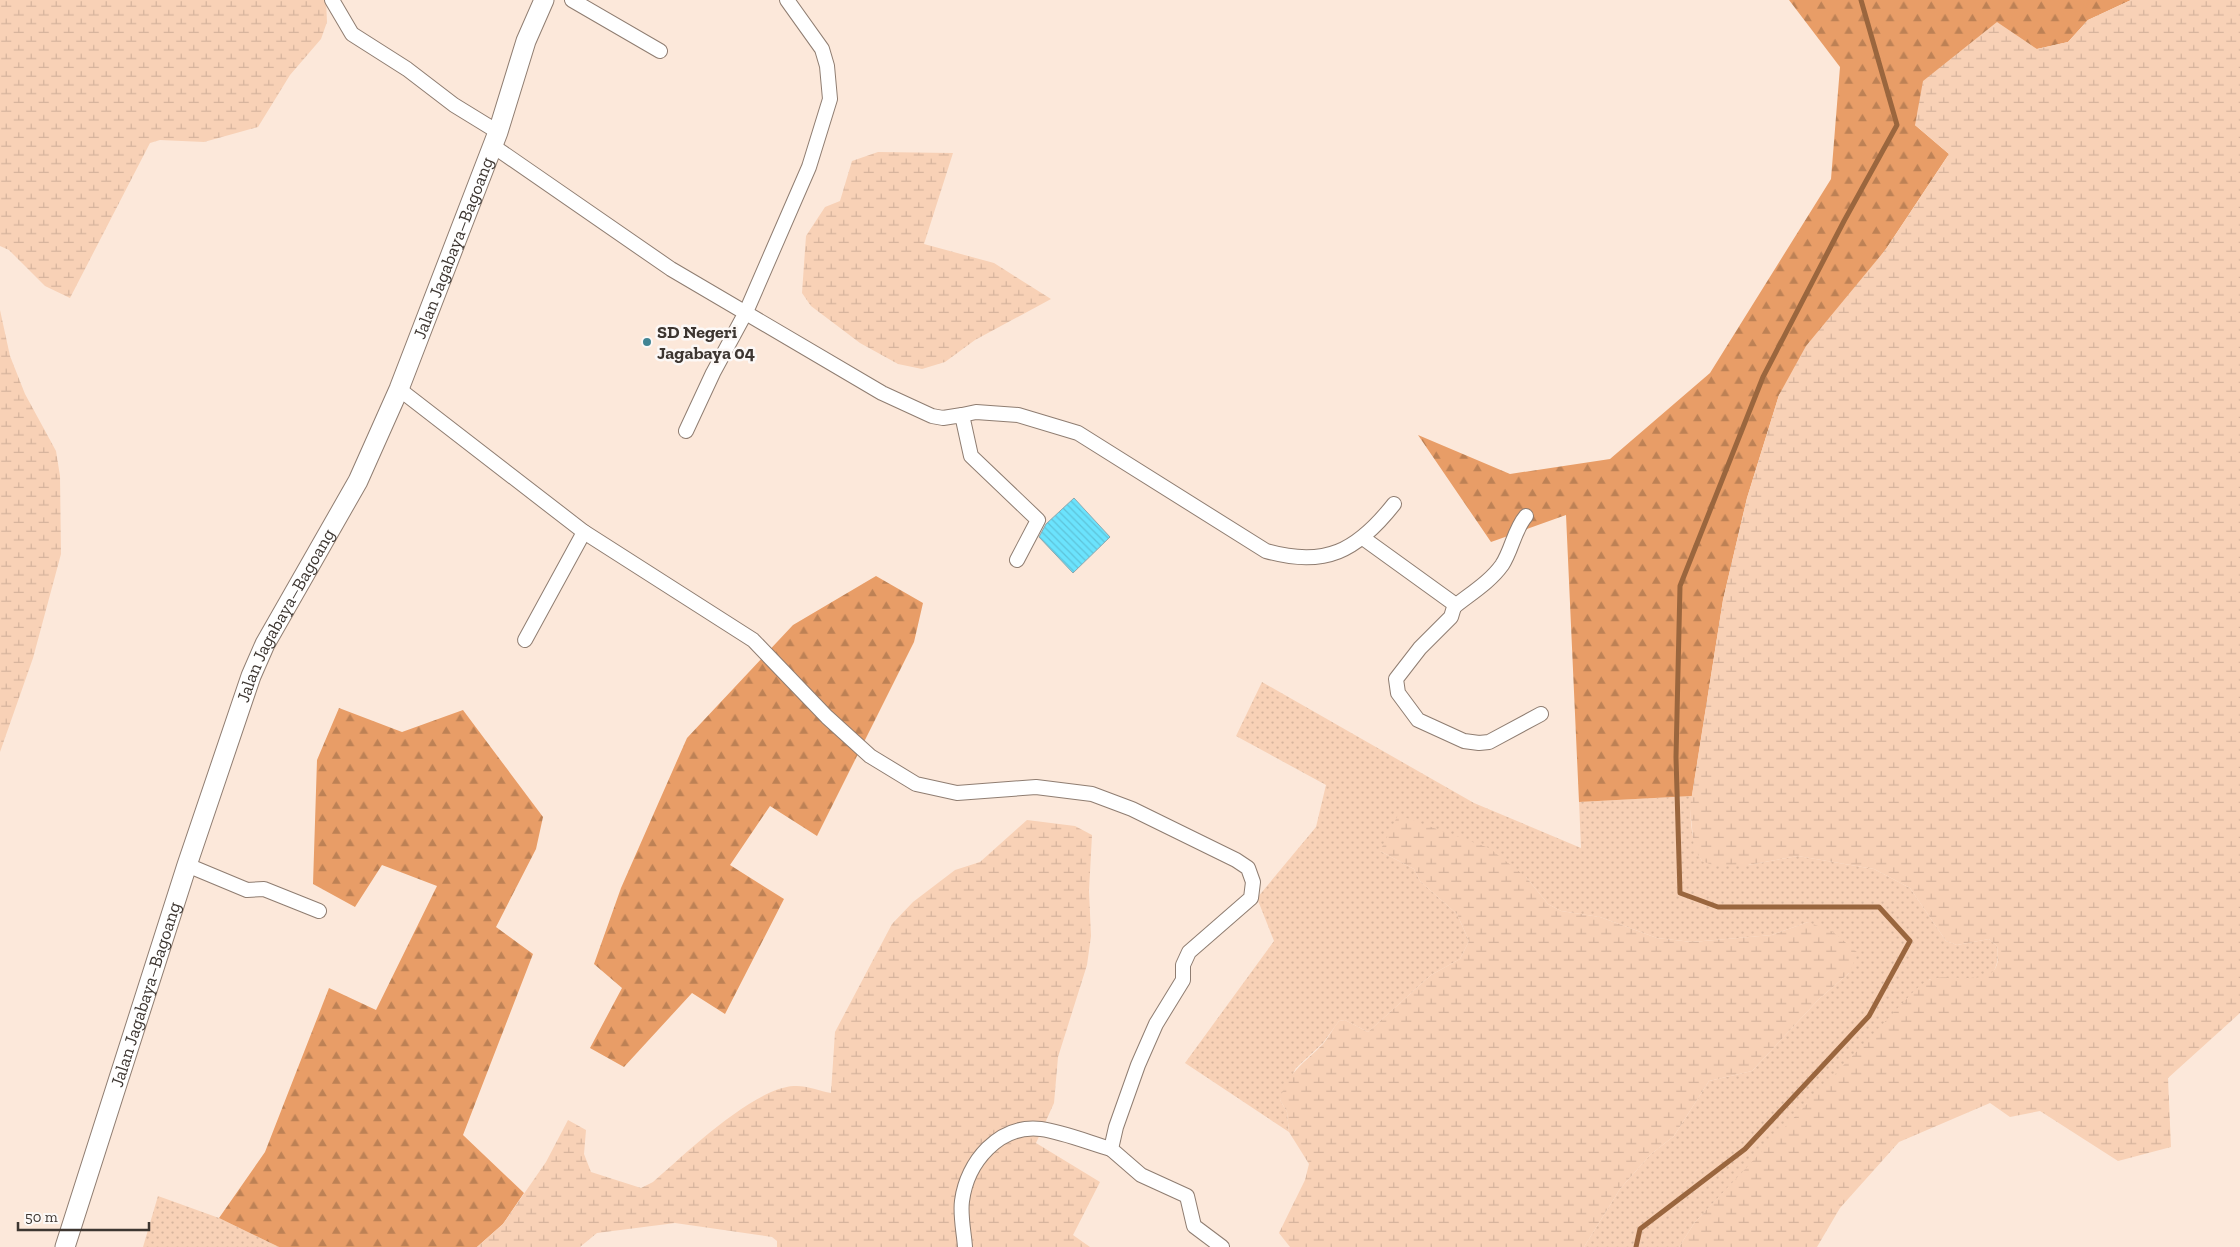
<svg xmlns="http://www.w3.org/2000/svg" width="2240" height="1247" viewBox="0 0 2240 1247" font-family="'Zilla Slab',serif">
<defs>
<pattern id="grass-dots" width="8" height="8" patternUnits="userSpaceOnUse" patternTransform="scale(1.25)"><rect width="8" height="8" fill="#f8d1b6"/><path d="M2 2h.1M6 6h.1" fill="none" stroke="#d6b49d" stroke-width="1.8" stroke-linecap="round"/></pattern>
<pattern id="forest-firs" width="22" height="20" patternUnits="userSpaceOnUse" patternTransform="scale(1.25)"><rect width="22" height="20" fill="#e89d67"/><path d="M5 1l3.5 6h-7zM16 11l3.5 6h-7z" fill="#bd8155"/></pattern>
<pattern id="wetland-marsh" width="20" height="14" patternUnits="userSpaceOnUse" patternTransform="scale(1.25)"><rect width="20" height="14" fill="#f8d1b6"/><path d="M1 5h8M5 5V1M11 12h8M15 12V8" fill="none" stroke="#d6b49d"/></pattern>
<pattern id="building-back-hatch" width="6" height="6" patternUnits="userSpaceOnUse" patternTransform="scale(1.25)"><rect width="6" height="6" fill="#6be3fd"/><path d="M-1 5l2 2M0 0l6 6M5-1l2 2" fill="none" stroke="#5ec3d9"/></pattern>
</defs>
<rect width="100%" height="100%" fill="#fce8da"/>
<g fill="url(#grass-dots)">
<path d="M1262,682L1474,803L1581,848L1579,802L1692,796C1689,817 1691,842 1702,861L1748,865L1798,856L1874,869L1910,888L1946,941L1957,945L1989,939L1997,946C1999,956 1998,973 1986,977C1979,980 1941,979 1930,979L1695,1222L1679,1247H1584L1620,1189L1650,1155L1674,1136L1709,1081L1752,1071L1819,999L1849,973L1808,922L1772,935L1692,942L1657,938L1600,917L1561,911L1548,904L1526,877L1380,851L1414,869L1420,881L1457,914L1469,941L1460,959L1431,975L1368,1032L1345,1020L1339,1021L1323,1043L1296,1068L1280,1100L1287,1112L1289,1132L1185,1063L1274,941L1257,898L1316,827L1326,785L1236,736Z"/>
<polygon points="158,1196 219,1218 279,1247 143,1247"/>
</g>
<g fill="url(#forest-firs)">
<polygon points="1789,0 2131,0 2088,20 2068,42 2037,49 1915,125 1949,154 1886,249 1779,395 1747,498 1723,600 1692,796 1579,802 1566,515 1491,542 1418,435 1510,474 1610,459 1710,373 1831,179 1840,67"/>
<polygon points="876,576 923,603 914,642 817,836 770,806 730,865 784,899 725,1014 692,993 624,1067 590,1048 622,988 594,964 621,888 687,738 793,625"/>
<polygon points="339,708 402,732 463,710 543,817 536,849 496,927 533,954 463,1135 524,1193 503,1224 477,1247 279,1247 219,1218 265,1152 329,988 376,1010 437,886 382,865 355,907 313,884 317,760"/>
</g>
<g fill="url(#wetland-marsh)">
<polygon points="0,0 326,0 327,22 321,39 290,75 258,127 204,142 160,140 150,143 70,298 45,286 9,250 0,246"/>
<path d="M2131,0H2240V1013L2168,1078L2171,1147L2118,1161L2040,1111L2010,1117L1990,1103L1899,1142L1840,1208L1817,1247H1679L1695,1222L1915,990C1919,987 1925,981 1931,979C1956,972 2006,993 1997,946L1989,939L1957,945L1946,941L1910,888L1874,869L1798,856L1748,865L1715,866L1702,861L1694,848L1690,807L1723,600L1747,498L1779,395L1806,346L1886,249L1949,154L1915,125L1923,81L1997,22L2037,49L2068,42L2088,20Z"/>
<polygon points="878,152 953,153 924,244 994,263 1051,299 975,340 945,362 922,369 898,364 860,343 811,306 802,293 806,236 825,207 840,201 852,161"/>
<polygon points="0,310 10,356 25,394 56,451 60,476 61,554 33,658 0,752"/>
<path d="M1398,815L1489,848L1526,877L1548,904L1561,911L1600,917L1657,938L1692,942L1772,935L1808,922L1833,932L1858,953L1849,973L1819,999L1752,1071L1709,1081L1674,1136L1650,1155L1620,1189L1584,1247H1290L1279,1233L1305,1180L1309,1164L1289,1132L1287,1112L1280,1100C1288,1071 1304,1064 1323,1044C1329,1037 1333,1028 1339,1021L1345,1020L1368,1032L1431,975L1460,959L1469,941L1457,914L1420,881L1414,869L1380,851Z"/>
<path d="M1027,820L1075,826L1092,835L1089,891L1091,936L1087,965L1058,1057L1054,1103L1036,1143L1100,1182L1073,1235L1090,1247H777V1241L772,1237L675,1223L597,1233L580,1247H477L503,1224L546,1162L568,1120L586,1130L584,1154L591,1172L641,1188L653,1182C684,1155 753,1088 794,1086C805,1085 820,1091 831,1093L835,1032L892,924L913,902L955,870L980,862Z"/>
</g>
<g fill="none" stroke-linecap="round" stroke-linejoin="round">
<polyline stroke="#9a663e" stroke-width="5" points="1636,1247 1640,1229 1745,1149 1869,1016 1910,941 1879,907 1718,907 1680,893 1676,757 1680,586 1763,377 1844,221 1897,125 1861,0"/>
</g>
<polygon fill="url(#building-back-hatch)" stroke="#8fa7ad" points="1074,498 1110,537 1073,573 1039,537 1046,524"/>
<g fill="none" stroke-linecap="round" stroke-linejoin="round">
<g stroke="#8f7d71" stroke-width="16">
<g id="street">
<polyline points="332,0 352,34 407,69 454,105 498,132"/>
<polyline points="572,0 660,51"/>
<polyline points="493,146 671,269 882,393 932,416 943,418 962,415 971,456 1038,520 1017,560"/>
<polyline points="399,389 584,532 753,640 827,717 870,756 916,784 957,793 1036,787 1092,794 1132,809 1236,860 1248,868 1253,882 1251,898 1189,952 1183,965 1183,980 1156,1024 1138,1065 1116,1127 1111,1149 1141,1175 1187,1196 1194,1226 1222,1247"/>
<path d="M962,415L976,412L1018,415L1078,433L1266,551C1325,568 1357,551 1394,504"/>
<polyline points="686,431 713,373 746,312 809,167 830,99 827,66 822,49 787,0"/>
<polyline points="1363,538 1453,603 1454,607 1451,617 1420,648 1396,679 1398,693 1418,720 1464,741 1479,743 1489,742 1541,714"/>
<path d="M1454,607C1470,594 1490,582 1502,565C1512,550 1514,530 1526,516"/>
<polyline points="525,640 584,532"/>
<polyline points="187,865 247,890 264,889 319,911"/>
<path d="M965,1247C964,1233 960,1215 962,1201C967,1162 999,1124 1041,1129C1063,1132 1090,1143 1111,1149"/>
</g>
</g>
<g stroke="#8f7d71" stroke-width="21">
<g id="secondary">
<path id="s1" d="M65,1247L187,865L251,676L265,644L358,481L399,389L498,132L526,41L544,0"/>
</g>
</g>
<use href="#street" stroke="#fff" stroke-width="14"/>
<use href="#secondary" stroke="#fff" stroke-width="19"/>
</g>
<circle fill="#418493" stroke="#fcf8f6" stroke-width="2" cx="647" cy="342" r="5"/>
<g text-anchor="middle" dominant-baseline="central" stroke-width="5" stroke-linejoin="round" paint-order="stroke">
<g font-size="18" fill="#3d3631" stroke="#fcf8f6">
<text stroke="none"><textPath href="#s1" startOffset="1075">Jalan Jagabaya–Bagoang</textPath></text>
<text stroke="none"><textPath href="#s1" startOffset="670">Jalan Jagabaya–Bagoang</textPath></text>
<text stroke="none"><textPath href="#s1" startOffset="265">Jalan Jagabaya–Bagoang</textPath></text>
</g>
<g font-size="18" font-weight="bold" fill="#3d3631" stroke="#fcf8f6" text-anchor="start">
<text x="657" y="332">SD Negeri<tspan x="657" dy="21">Jagabaya 04</tspan></text>
</g>
</g>
<path d="M18 1222v8h131v-8" fill="none" stroke="#3d3631" stroke-width="2.5"/>
<text x="25" y="1222" font-size="15" fill="#3d3631" stroke="#fcf8f6" stroke-width="4" paint-order="stroke">50 m</text>
</svg>
